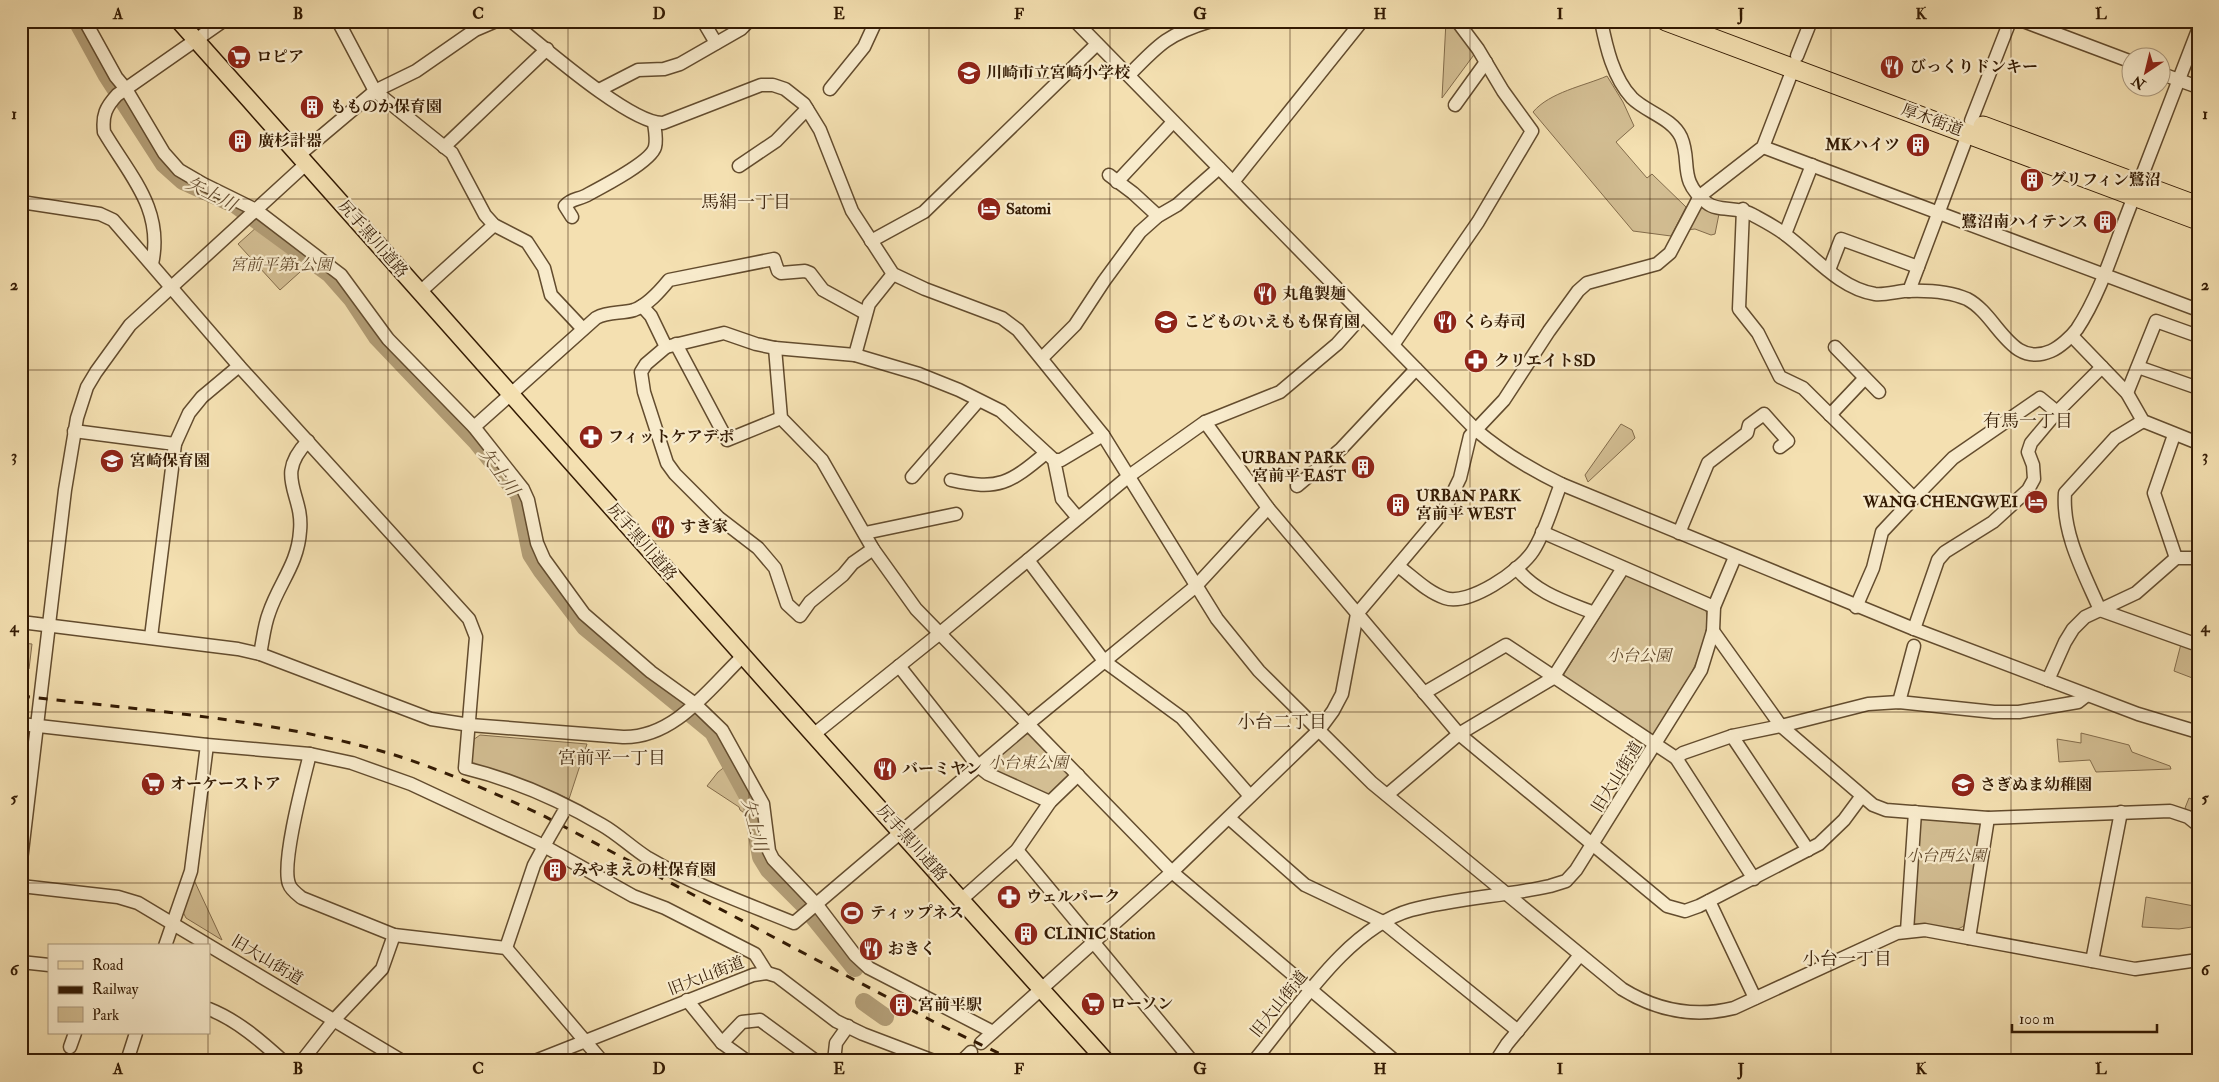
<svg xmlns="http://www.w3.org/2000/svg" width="2219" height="1082" viewBox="0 0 2219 1082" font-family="'IM FELL Double Pica','Noto Serif JP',serif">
<rect width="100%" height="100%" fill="#f4e0b1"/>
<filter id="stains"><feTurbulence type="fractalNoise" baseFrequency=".004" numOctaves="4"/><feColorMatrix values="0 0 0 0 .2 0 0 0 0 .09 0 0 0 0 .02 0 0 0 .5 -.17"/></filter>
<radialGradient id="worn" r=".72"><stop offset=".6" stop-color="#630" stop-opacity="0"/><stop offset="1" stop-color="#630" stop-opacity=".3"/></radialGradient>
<g fill="#d3be93" stroke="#836c4b">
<polygon points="1446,21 1454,21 1476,52 1442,98"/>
<path d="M1607,76L1623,102L1634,126L1616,142L1647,178L1652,174L1686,207L1671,236L1633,231L1533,112C1550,92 1584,86 1607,76Z"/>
<polygon points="1705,207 1719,214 1715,234 1711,235 1695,229 1686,230 1698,208"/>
<polygon points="258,226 310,263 280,290 238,244"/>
<polygon points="1621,424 1632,430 1635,438 1588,482 1585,475"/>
<path d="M1626,575L1704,606C1720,637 1672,707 1656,734L1649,735L1565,680L1564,674Z"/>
<polygon points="21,636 22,643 32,644 29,669 21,670"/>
<polygon points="2181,644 2198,651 2198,673 2195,679 2174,671"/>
<polygon points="2081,733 2129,745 2132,752 2170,766 2171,769 2096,772 2090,760 2059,762 2057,739 2081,743"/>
<polygon points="1025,734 1033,734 1069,772 1068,779 1051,796 1043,796 990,772 988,766"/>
<polygon points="480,735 587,744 569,799 532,783 477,767 472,762 473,740"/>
<polygon points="726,766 749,803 750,817 740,810 739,807 707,786 718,772"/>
<polygon points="2189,798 2198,802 2198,819 2185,808"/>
<polygon points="1921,818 1978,821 1983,827 1964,926 1958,929 1915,924 1911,921"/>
<polygon points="194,880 222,940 186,918 183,912"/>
<polygon points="2198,896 2198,926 2179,929 2142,927 2146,897 2194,906"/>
</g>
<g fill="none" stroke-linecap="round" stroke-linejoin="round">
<g stroke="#b29d76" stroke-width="18">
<polyline points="77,21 106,74 164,164 183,181 236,205 330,274 352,299 377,337 476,441 519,495 531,554 542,571 585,627 713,732 751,802 761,857 769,870 804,905 855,968"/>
<polyline points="864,1002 885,1017"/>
</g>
<g stroke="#634c2e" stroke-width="15">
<g id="minor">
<polyline points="85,21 116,77 126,89 164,153 172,162 179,170 203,184 256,210 341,275 388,339 474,427 523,489 528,500 537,543 544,559 584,614 651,672 694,703 722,730 763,804 769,851 773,859 817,905 855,955 869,968 993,1032"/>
<polyline points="338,21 375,91 452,153 485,215 494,225 527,242 544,268 551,295 583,329"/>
<path d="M511,21C540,44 630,124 663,123L761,85H773L785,89L804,104L820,130L852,211L893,274L925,289L1002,318L1018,330L1103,435L1217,619L1259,671L1372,783L1622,989C1656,1010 1694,1018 1734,1008L1897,933L1925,930L2135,969L2198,960"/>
<polyline points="703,21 716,43"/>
<path d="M1075,21L1476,430C1502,452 1530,469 1561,484L1914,629L2138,714L2198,732"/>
<path d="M1601,21C1606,46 1613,78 1632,98C1646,112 1672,118 1681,137C1692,162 1677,180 1707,203C1718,212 1738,206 1753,215C1764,221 1776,227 1786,235C1813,255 1840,289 1875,294C1884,295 1895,292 1904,291C1924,290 1949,291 1967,299C1998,315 2010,369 2051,351C2060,347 2071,337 2077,329C2099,296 2112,254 2126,217C2150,155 2174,92 2198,30"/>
<polyline points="2023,21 2132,62"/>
<polyline points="1797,56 1811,21"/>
<polyline points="2162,74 2198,87"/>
<path d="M1129,75C1159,44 1168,34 1211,21"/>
<polyline points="830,89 864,47 876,21"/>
<polyline points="599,90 638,70 664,69 680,64 741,29 749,21"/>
<polyline points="1455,105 1486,62"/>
<polyline points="1971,121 2010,21"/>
<polyline points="444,147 547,49"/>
<polyline points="1763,147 2198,310"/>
<polyline points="299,155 375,91 416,71 475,30 496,21"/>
<polyline points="739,166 776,141 807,109"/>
<polyline points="1109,175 1133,193 1158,216"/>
<polyline points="1117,182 1173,122"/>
<polyline points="1233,182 1362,21"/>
<path d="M21,202L100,214L113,220L239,366L469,619L476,637L465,768C514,780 558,799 602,825C618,834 632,848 648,858C694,885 745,903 794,923L1028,724L1196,586L1268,508"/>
<polyline points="1743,209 1739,309 1758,333 1780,377 1803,388 1914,498 1953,458 2040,398 2057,412"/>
<path d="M572,217L565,206C571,199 576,200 585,196C600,188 651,162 655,147C657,140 655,130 654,123"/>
<polyline points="1785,234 1812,165"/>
<polyline points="871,241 924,212 1097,44"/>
<path d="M152,264C164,209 130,176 104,132C102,115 106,107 117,95L223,21"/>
<polyline points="1829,270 1841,239 1918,267"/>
<polyline points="1909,291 1968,134"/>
<polyline points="420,292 494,225"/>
<polyline points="642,306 651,316 666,347"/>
<polyline points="2072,336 2127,393 2143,421 2198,443"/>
<polyline points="676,344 727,440 781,418"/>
<polyline points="1393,345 1478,222 1532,131 1503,91 1478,49 1457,21"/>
<polyline points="1835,347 1879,392"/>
<polyline points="775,348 781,418 822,460 873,549 916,609 1172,872 1395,1061"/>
<polyline points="855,355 869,304 893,274"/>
<polyline points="1042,358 1075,325 1104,281 1140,232 1158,216 1177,205 1219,168"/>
<polyline points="2138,367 2198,388"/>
<polyline points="2127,393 2156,321 2198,336"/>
<polyline points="1830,415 1865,378"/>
<path d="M2143,421L2115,438L2065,493C2062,534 2084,573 2100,610L2198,645"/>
<polyline points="1205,422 1268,508 1459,734 1667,906 1685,911 1699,906 1819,844 1844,820 1861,797"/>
<path d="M474,427L596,318C609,311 621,314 634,310C648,305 660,291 669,280L774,259L778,271L781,273L805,271L810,273L823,290L865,313"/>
<polyline points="74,431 175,444"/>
<polyline points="2174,435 2154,493 2176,558"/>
<polyline points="1054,460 1061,460 1103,435"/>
<polyline points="912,477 978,401"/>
<path d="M951,480C999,491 1010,483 1046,453"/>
<polyline points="1297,486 1341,449 1416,369"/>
<polyline points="1542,532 1714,607"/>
<polyline points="865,533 956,514"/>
<polyline points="1679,533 1708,463 1747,433 1749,425 1764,414 1788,441 1780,447"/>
<polyline points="873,549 853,563 843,575 810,602 800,616 787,604 775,568 758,548 719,518 675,474 667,463 644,392 641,372 646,364 666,347 724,333 756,344 775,348 855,355 919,374 959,390 1001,411 1054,460 1062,499 1078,518"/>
<polyline points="1028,560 1104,661 1182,718 1250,796"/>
<path d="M1398,566C1413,577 1427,592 1445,598C1469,606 1520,571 1533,551C1546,531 1552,506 1561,484"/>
<path d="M1516,568C1538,594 1564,601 1594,613"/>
<polyline points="1856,607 1873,568 1882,532 1914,498"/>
<path d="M21,622L238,649L260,654L431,719L470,725L623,737C674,738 708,690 742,657"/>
<polyline points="1914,629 1938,560 1945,552 1993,522 2028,490 2034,479 2033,465 2028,452 2031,443 2057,412 2102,367"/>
<polyline points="1713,631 1781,726 1873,805 1886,810 1988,818 2170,811 2188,817 2198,825"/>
<polyline points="151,637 175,444 189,413 202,397 239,366"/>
<path d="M260,654C263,640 264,626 269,613C279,583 298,564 300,531C304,493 273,477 308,441"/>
<polyline points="899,666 978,766 988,774 1050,802"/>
<polyline points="2048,680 2065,642 2073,629 2085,617 2136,593 2176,558 2198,558"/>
<polyline points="1424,693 1506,645 1676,758 1683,753 1732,736 1781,726 1868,704 1899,702 1994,712 2019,712 2078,702 2087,695"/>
<polyline points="1899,702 1914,646"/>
<polyline points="21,724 207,745 310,754 352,763 411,784 544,846 633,896 665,908 755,954 767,973"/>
<polyline points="813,735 939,634 1129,476 1205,422 1280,392 1337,344 1363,315"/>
<polyline points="1732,736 1808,850"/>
<path d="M310,754C304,778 281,863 289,884C291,890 297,894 302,898L394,935L506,948L602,1061"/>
<polyline points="1676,758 1754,879"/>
<polyline points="1387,795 1459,734 1553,678 1623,568"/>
<polyline points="1229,818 1305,885 1383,922 1518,1031"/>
<polyline points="1017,850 1192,1061"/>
<polyline points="21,860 65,490 77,418 87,387 96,372 130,325 307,163"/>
<polyline points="21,886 118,897 138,903 402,1061"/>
<polyline points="962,899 1017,850 1050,802 1078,775"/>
<polyline points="1709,901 1755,998"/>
<polyline points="1907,931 1915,812"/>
<polyline points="1969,938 1988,818"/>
<polyline points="165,946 191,871 207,745"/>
<polyline points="506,948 534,865 548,839"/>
<polyline points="2092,961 2121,812"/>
<polyline points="21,962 49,965"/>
<polyline points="687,1000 722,1043 747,1061"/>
<path d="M209,1009C237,1020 261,1041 283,1061"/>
<polyline points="722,1043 742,1022 760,1020 816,1061"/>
<polyline points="981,1043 1172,872 1319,730 1333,711 1342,694 1357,614 1444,511 1460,478 1470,436 1504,400 1549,331 1578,291 1587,283 1657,264 1670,253 1700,196 1763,147 1793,69"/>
<polyline points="70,1047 75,1033"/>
<polyline points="127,1061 136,1033"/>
<polyline points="302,1061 334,1020 382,969 394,935"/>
<polyline points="535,1061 753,975 767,973 777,976 836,1021 863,1034 934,1061"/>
<polyline points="834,1061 836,1043 848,1026"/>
<polyline points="962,1061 971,1052"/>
<path d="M1254,1061C1296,1011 1347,928 1411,910C1457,898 1505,896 1550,886L1566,881L1576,870L1701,670L1713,631L1714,607L1735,557"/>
<polyline points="1496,1061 1507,1044 1580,955"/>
</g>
</g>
<g stroke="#331a03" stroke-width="19">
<path id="major" d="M179,21C488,367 794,716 1106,1061"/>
</g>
<g stroke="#331a03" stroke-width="21">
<g id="highway">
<polyline points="1666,21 2198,220"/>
<polyline points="1983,126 2198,206"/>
</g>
</g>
<use href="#minor" stroke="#f8ebcc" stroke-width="12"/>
<use href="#major" stroke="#f4e0b1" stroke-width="16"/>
<use href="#highway" stroke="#f4e0b1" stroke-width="19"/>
<path stroke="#331a03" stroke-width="3" stroke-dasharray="9 9" stroke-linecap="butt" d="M21,696C142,710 271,719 388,753C441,769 492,792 542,815L940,1025L1015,1061"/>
<g stroke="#634c2e" stroke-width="15" stroke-linecap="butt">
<polyline id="minor-bridge" points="548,839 563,813"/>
</g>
<use href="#minor-bridge" stroke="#f8ebcc" stroke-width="12"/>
</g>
<path fill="none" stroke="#331a03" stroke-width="1" stroke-opacity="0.55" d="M208,21V946M388,21V1061M568,21V1061M749,21V1061M929,21V1061M1110,21V1061M1290,21V1061M1470,21V1061M1650,21V1061M1831,21V1061M2011,21V1061M21,199H2198M21,370H2198M21,541H2198M21,712H2198M21,883H2198M208,1033V1061"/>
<defs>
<g id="supermarket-disc" transform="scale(1.25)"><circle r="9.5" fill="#8f2418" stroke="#f8ebcc"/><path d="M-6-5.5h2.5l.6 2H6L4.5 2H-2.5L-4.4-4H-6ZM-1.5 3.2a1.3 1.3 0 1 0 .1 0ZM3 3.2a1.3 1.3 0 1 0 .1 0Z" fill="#fff"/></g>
<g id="restaurant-disc" transform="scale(1.25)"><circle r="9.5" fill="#8f2418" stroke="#f8ebcc"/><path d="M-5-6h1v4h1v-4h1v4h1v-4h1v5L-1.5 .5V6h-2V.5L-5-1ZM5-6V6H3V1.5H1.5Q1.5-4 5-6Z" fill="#fff"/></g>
<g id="school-disc" transform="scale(1.25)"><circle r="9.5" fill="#8f2418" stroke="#f8ebcc"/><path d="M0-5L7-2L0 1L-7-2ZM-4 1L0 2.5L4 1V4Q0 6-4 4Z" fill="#fff"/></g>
<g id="building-disc" transform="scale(1.25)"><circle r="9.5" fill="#8f2418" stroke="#f8ebcc"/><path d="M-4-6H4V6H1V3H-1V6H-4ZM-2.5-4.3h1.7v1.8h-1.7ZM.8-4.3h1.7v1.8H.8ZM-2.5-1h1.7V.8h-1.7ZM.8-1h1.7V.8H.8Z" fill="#fff"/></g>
<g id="hotel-disc" transform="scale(1.25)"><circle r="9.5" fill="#8f2418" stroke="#f8ebcc"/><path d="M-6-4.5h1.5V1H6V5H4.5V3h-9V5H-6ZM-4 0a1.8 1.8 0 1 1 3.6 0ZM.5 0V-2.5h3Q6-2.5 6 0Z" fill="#fff"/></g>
<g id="pharmacy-disc" transform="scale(1.25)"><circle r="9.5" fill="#8f2418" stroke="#f8ebcc"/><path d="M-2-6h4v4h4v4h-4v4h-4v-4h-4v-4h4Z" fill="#fff"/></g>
<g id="stadium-disc" transform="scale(1.25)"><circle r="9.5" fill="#8f2418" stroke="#f8ebcc"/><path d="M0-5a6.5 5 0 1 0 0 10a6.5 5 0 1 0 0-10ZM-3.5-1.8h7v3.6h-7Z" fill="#fff"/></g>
</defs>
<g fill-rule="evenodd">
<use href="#supermarket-disc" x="239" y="57"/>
<use href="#restaurant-disc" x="1892" y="67"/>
<use href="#school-disc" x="969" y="73"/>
<use href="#building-disc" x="312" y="107"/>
<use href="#building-disc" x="240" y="141"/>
<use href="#building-disc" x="1918" y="145"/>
<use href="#building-disc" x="2032" y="180"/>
<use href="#hotel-disc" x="989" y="209"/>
<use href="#building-disc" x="2105" y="222"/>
<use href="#restaurant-disc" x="1265" y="294"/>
<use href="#school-disc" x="1166" y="322"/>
<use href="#restaurant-disc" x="1445" y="322"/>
<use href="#pharmacy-disc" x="1476" y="361"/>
<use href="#pharmacy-disc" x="591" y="437"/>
<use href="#school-disc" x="112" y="461"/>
<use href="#building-disc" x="1363" y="467"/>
<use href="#hotel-disc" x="2036" y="502"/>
<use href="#building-disc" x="1398" y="505"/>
<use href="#restaurant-disc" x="663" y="527"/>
<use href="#restaurant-disc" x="885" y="769"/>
<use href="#supermarket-disc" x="153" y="784"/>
<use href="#school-disc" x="1963" y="785"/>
<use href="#building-disc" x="555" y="870"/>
<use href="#pharmacy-disc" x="1009" y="897"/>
<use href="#stadium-disc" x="852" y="913"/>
<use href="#building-disc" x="1026" y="934"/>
<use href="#restaurant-disc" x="871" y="949"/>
<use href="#supermarket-disc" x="1093" y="1004"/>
<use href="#building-disc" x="901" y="1005"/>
</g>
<g text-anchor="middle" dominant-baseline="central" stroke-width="4.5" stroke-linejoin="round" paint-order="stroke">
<g font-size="16" font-weight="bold" fill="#331a03" stroke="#f8ebcc" text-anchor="start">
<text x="256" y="57">ロピア</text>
<text x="1910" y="67">びっくりドンキー</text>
<text x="986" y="73">川崎市立宮崎小学校</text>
<text x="330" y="107">もものか保育園</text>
<text x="258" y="141">廣杉計器</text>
<text x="1900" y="145" text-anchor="end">MKハイツ</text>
<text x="2050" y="180">グリフィン鷺沼</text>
<text x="1006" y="209">Satomi</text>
<text x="2088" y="222" text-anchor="end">鷺沼南ハイテンス</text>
<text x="1282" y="294">丸亀製麺</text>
<text x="1184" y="322">こどものいえもも保育園</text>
<text x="1462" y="322">くら寿司</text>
<text x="1494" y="361">クリエイトSD</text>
<text x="608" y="437">フィットケアデポ</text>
<text x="1346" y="458" text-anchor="end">URBAN PARK<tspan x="1346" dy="18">宮前平 EAST</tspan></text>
<text x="130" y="461">宮崎保育園</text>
<text x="1416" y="496">URBAN PARK<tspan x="1416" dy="18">宮前平 WEST</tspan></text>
<text x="2018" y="502" text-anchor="end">WANG CHENGWEI</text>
<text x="680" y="527">すき家</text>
<text x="902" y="769">バーミヤン</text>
<text x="170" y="784">オーケーストア</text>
<text x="1980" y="785">さぎぬま幼稚園</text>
<text x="572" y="870">みやまえの杜保育園</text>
<text x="1026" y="897">ウェルパーク</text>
<text x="870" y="913">ティップネス</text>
<text x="1044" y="934">CLINIC Station</text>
<text x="888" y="949">おきく</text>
<text x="1110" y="1004">ローソン</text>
<text x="918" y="1005">宮前平駅</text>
</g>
<g font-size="16" fill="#331a03" stroke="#f8ebcc">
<text transform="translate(1932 120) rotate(20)">厚木街道</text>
<text transform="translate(373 239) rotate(49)">尻手黒川道路</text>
<text transform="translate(642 542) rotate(49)">尻手黒川道路</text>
<text transform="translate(1617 777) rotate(-58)">旧大山街道</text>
<text transform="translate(912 843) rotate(48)">尻手黒川道路</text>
<text transform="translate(267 960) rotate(31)">旧大山街道</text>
<text transform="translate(706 976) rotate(-21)">旧大山街道</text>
<text transform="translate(1279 1004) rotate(-51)">旧大山街道</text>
</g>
<g font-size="16" font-style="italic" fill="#634b2e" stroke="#f8ebcc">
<text x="281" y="265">宮前平第1公園</text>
<text x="1639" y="656">小台公園</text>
<text x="1028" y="763">小台東公園</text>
<text x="1946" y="856">小台西公園</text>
</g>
<g font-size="18" font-style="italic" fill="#664e31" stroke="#f8ebcc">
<text transform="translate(211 194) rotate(27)">矢上川</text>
<text transform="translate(499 472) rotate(54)">矢上川</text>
<text transform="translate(754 825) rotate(75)">矢上川</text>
</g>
<g font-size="18" fill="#331a03" stroke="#f8ebcc">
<text x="746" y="202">馬絹一丁目</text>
<text x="2028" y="421">有馬一丁目</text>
<text x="1282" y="722">小台二丁目</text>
<text x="612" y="758">宮前平一丁目</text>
<text x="1847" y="959">小台一丁目</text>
</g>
</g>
<rect width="2219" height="1082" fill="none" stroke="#f4e0b1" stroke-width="55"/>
<rect x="48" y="944" width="162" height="90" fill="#f8ebcc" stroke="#a9977c"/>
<rect x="58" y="961" width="25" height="8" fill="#f4e0b1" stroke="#a9977c"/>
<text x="92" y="970" font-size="15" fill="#331a03">Road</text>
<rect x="58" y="986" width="25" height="8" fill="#331a03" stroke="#a9977c"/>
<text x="92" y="994" font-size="15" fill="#331a03">Railway</text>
<rect x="58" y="1007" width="25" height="15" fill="#d3be93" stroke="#a9977c"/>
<text x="92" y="1020" font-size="15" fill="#331a03">Park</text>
<g transform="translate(2146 72) rotate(215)"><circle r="24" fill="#f8ebcc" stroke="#a9977c"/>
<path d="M0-4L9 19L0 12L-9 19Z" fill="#8f2418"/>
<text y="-8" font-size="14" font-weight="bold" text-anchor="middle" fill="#331a03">N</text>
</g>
<path d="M2012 1024v8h145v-8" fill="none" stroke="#331a03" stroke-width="2.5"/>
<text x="2019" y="1024" font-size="15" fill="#331a03" stroke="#f8ebcc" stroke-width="4" paint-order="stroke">100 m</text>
<rect x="28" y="28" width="2164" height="1026" fill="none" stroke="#331a03" stroke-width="2"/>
<g font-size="16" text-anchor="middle" font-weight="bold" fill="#331a03">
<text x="118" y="19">A</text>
<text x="298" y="19">B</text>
<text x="478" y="19">C</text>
<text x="659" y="19">D</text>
<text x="839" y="19">E</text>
<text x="1019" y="19">F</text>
<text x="1200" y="19">G</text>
<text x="1380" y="19">H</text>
<text x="1560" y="19">I</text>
<text x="1741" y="19">J</text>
<text x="1921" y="19">K</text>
<text x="2101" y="19">L</text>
<text x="14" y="119">1</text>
<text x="2205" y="119">1</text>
<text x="14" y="290">2</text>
<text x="2205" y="290">2</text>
<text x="14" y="461">3</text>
<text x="2205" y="461">3</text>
<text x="14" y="632">4</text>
<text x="2205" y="632">4</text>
<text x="14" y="803">5</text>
<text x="2205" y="803">5</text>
<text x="14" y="975">6</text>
<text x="2205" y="975">6</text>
<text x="118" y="1074">A</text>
<text x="298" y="1074">B</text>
<text x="478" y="1074">C</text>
<text x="659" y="1074">D</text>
<text x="839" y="1074">E</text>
<text x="1019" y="1074">F</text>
<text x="1200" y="1074">G</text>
<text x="1380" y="1074">H</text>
<text x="1560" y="1074">I</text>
<text x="1741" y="1074">J</text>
<text x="1921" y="1074">K</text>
<text x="2101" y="1074">L</text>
</g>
<rect width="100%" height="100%" filter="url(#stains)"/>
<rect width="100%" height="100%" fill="url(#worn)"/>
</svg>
